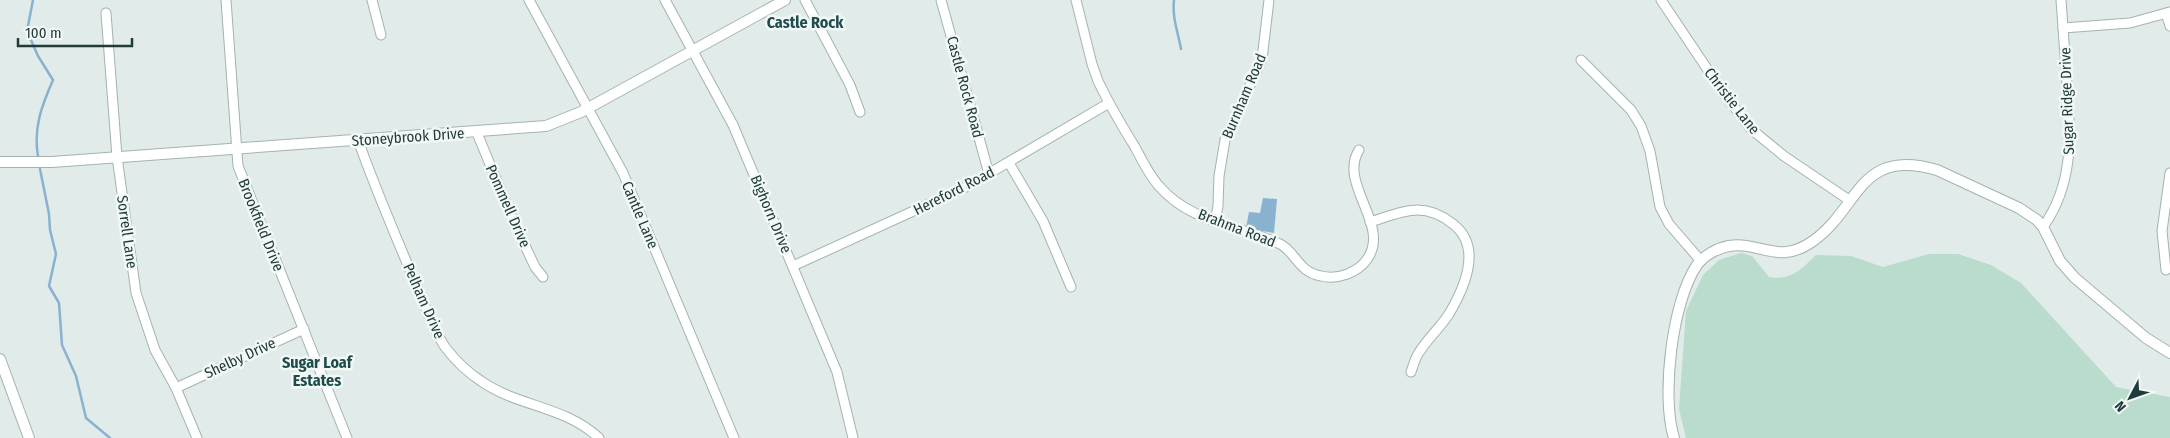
<svg xmlns="http://www.w3.org/2000/svg" width="2170" height="438" viewBox="0 0 2170 438" font-family="'Fira Sans Condensed',sans-serif">
<rect width="100%" height="100%" fill="#e1ebe9"/>
<path fill="#badccc" d="M1741,253L1752,256L1769,277C1790,281 1802,269 1816,255L1851,256L1883,267L1929,254H1958L1991,265L2021,283L2116,387L2170,397V438H1686L1679,409L1686,311L1703,275L1719,260Z"/>
<polygon fill="#89b2d0" points="1263,198 1277,199 1274,233 1246,228 1249,212 1260,213"/>
<g fill="none" stroke-linecap="round" stroke-linejoin="round">
<g stroke="#89b2d0" stroke-width="2.5">
<path d="M33,0L27,31L38,56L53,80C42,105 33,128 38,156"/>
<path d="M1174,0C1172,18 1178,32 1181,49"/>
<polyline points="40,169 49,214 50,230 56,254 49,286 59,303 62,345 76,376 86,418 110,438"/>
</g>
<g stroke="#a4b3b1" stroke-width="11">
<g id="minor">
<polyline points="226,0 238,166 347,438"/>
<polyline points="372,0 381,35"/>
<polyline points="529,0 623,173 734,438"/>
<polyline points="665,0 733,125 837,372 853,438"/>
<polyline points="805,0 850,85 860,112"/>
<polyline points="941,0 989,174"/>
<path d="M1076,0L1092,64L1098,81C1109,104 1122,126 1135,147C1142,160 1149,175 1159,186C1189,222 1240,226 1280,244C1296,252 1298,272 1321,276C1338,280 1358,273 1368,258C1390,224 1338,184 1359,150"/>
<polyline points="1661,0 1722,91 1751,129 1784,156 1849,200"/>
<polyline points="106,13 117,157 136,293 155,350 176,388 197,438"/>
<polyline points="2166,13 2170,26"/>
<polyline points="2063,28 2130,23 2170,12"/>
<polyline points="1581,60 1631,110 1641,126 1650,151 1660,207 1669,224 1701,261"/>
<polyline points="477,133 513,220 535,267 543,277"/>
<path d="M358,140C375,188 395,235 415,282C424,303 432,327 445,347C455,360 467,372 481,381C518,407 565,406 599,438"/>
<polyline points="1009,163 1043,221 1071,287"/>
<polyline points="1215,222 1218,206 1219,176 1225,140 1262,59 1269,0"/>
<path d="M1370,222C1402,212 1423,200 1453,224C1483,247 1465,287 1449,314C1440,328 1427,339 1418,354C1415,359 1413,366 1411,372"/>
<path d="M2043,227C2074,184 2071,135 2067,84C2065,56 2063,28 2061,0"/>
<polyline points="793,266 966,187 1109,103"/>
<polyline points="2166,270 2162,231 2170,173"/>
<polyline points="176,388 304,329"/>
</g>
</g>
<g stroke="#a4b3b1" stroke-width="12">
<g id="tertiary">
<polyline points="0,162 52,162 546,126 581,112 785,0"/>
<polyline points="0,359 29,438"/>
<path d="M1674,438C1661,397 1672,301 1697,265C1704,255 1718,248 1729,246C1761,241 1778,266 1813,241C1860,208 1858,147 1937,170L2019,208L2037,220L2043,227L2060,261L2075,278L2146,338L2170,353"/>
</g>
</g>
<use href="#minor" stroke="#fff" stroke-width="9"/>
<use href="#tertiary" stroke="#fff" stroke-width="10"/>
</g>
<g text-anchor="middle" dominant-baseline="central" stroke-width="5" stroke-linejoin="round" paint-order="stroke">
<g font-size="15" fill="#213b3b" stroke="#f1f8f6">
<text transform="translate(965 87) rotate(75)">Castle Rock Road</text>
<text transform="translate(1244 96) rotate(-67)">Burnham Road</text>
<text transform="translate(1732 101) rotate(52)">Christie Lane</text>
<text transform="translate(2067 101) rotate(-92)">Sugar Ridge Drive</text>
<text transform="translate(408 137) rotate(-4)">Stoneybrook Drive</text>
<text transform="translate(954 191) rotate(-27)">Hereford Road</text>
<text transform="translate(508 206) rotate(66)">Pommell Drive</text>
<text transform="translate(771 214) rotate(67)">Bighorn Drive</text>
<text transform="translate(640 215) rotate(67)">Cantle Lane</text>
<text transform="translate(261 225) rotate(68)">Brookfield Drive</text>
<text transform="translate(1237 228) rotate(21)">Brahma Road</text>
<text transform="translate(127 232) rotate(82)">Sorrell Lane</text>
<text transform="translate(424 301) rotate(66)">Pelham Drive</text>
<text transform="translate(240 358) rotate(-25)">Shelby Drive</text>
</g>
<g font-size="16" font-weight="bold" fill="#1e4c4d" stroke="#f1f8f6">
<text x="805" y="22">Castle Rock</text>
<text x="317" y="362">Sugar Loaf<tspan x="317" dy="18">Estates</tspan></text>
</g>
</g>
<g transform="translate(2130 398) rotate(229)" stroke="#f1f8f6" stroke-width="4" paint-order="stroke">
<path d="M0-4L9 19L0 12L-9 19Z" fill="#213b3b"/>
<text y="-8" font-size="14" font-weight="bold" text-anchor="middle" fill="#213b3b">N</text>
</g>
<path d="M18 38v8h114v-8" fill="none" stroke="#213b3b" stroke-width="2.5"/>
<text x="25" y="38" font-size="15" fill="#213b3b" stroke="#f1f8f6" stroke-width="4" paint-order="stroke">100 m</text>
</svg>
